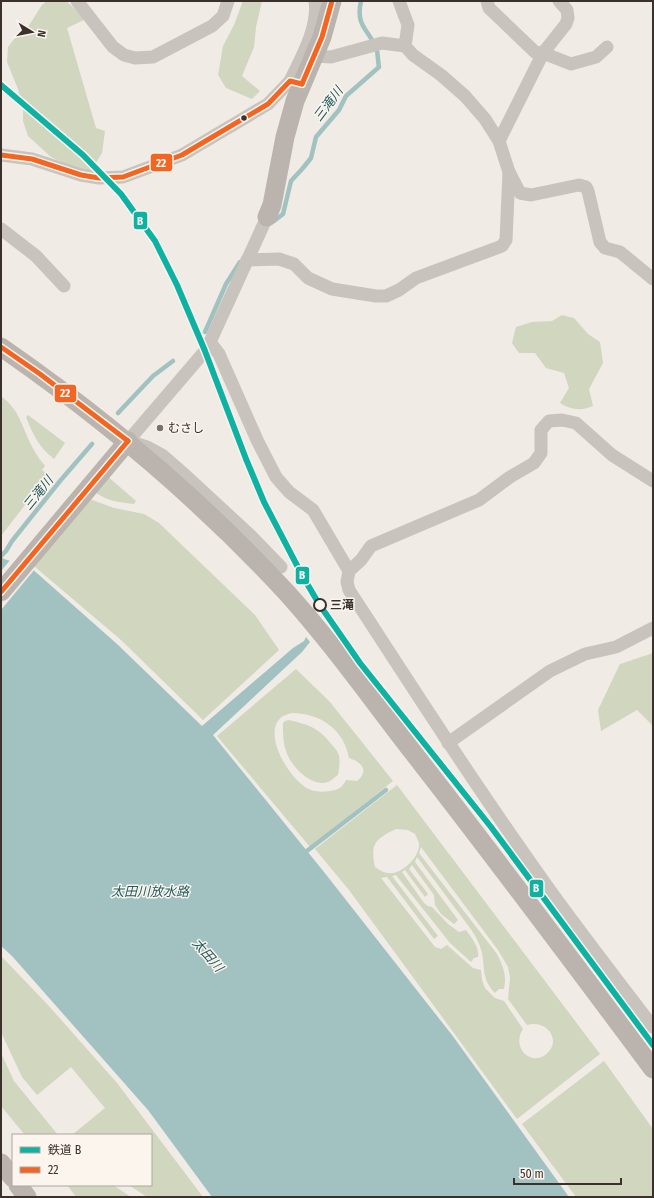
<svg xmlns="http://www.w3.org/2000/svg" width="654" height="1198" viewBox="0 0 654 1198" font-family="'Fira Sans Condensed','Noto Sans JP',sans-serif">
<rect width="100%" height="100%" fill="#f0ebe5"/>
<g fill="#d1d6bf" fill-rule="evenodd">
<polygon points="47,1 66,1 86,19 67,28 96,128 105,131 102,153 90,172 70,166 51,157 28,136 23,121 23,109 18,89 7,62 8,47 15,38 28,27 42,5"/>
<polygon points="243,1 262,1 256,27 254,47 242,76 260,91 252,99 226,88 218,75 223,46 234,25"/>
<path d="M562,315L574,318L588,334L600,342L603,363L589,389L593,406C582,411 570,410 560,403L569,388L564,373L546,368L535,353H519L512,343L516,327L532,322L552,321Z"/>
<path d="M1,396C22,412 22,430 34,450C37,456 41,461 45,466L42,470L48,475L1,536Z"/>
<path d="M28,415L65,443L54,459C39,447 33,435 26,417Z"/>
<path d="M99,469L136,501L134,504C109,501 105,500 85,485Z"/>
<polygon points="87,498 114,508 144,514 159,523 255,615 279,650 203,720 121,640 21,555"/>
<polygon points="653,653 653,726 637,710 601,731 598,710 620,664"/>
<path d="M296,669L330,702L393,781L310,847L217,736ZM291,713C320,713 344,729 349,758C361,762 370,770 357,781L346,780C342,788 338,790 330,791C324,792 317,792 311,790C292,784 259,732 283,716C285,715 289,714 291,713Z"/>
<path d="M289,720C310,725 319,728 332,745C334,747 337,750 338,753C341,759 339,768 338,775C335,777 331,781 328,782C311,788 290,765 286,751C283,743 283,732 283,723L285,721Z"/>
<path d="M397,785L600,1054L517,1119L349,890L315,849ZM396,829L408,830L415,834C416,836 418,840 419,843C420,856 405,871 393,873C386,874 381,871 375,867C370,844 375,839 396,829ZM421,847L498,950L508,967L510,978L508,999L527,1025C548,1019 563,1042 545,1055C530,1066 511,1047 523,1029L504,1001L495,998L485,988L482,980L481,970L473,968L447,945L441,949L435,947L381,878L387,877L434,939L438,936L392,876L396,875L450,943L471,962L474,958L478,957C480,948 471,937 466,930L459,932L448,924L432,907L428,906L424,903L402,872L405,870L425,897L428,894L409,869L412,865L434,895L435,905L441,914L454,924L458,920L415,862L417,857L470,928C475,935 480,944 482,953C485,969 482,980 495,993L499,989H504C507,975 503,966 497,954L419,853Z"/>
<polygon points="1,956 48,1005 117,1083 203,1197 147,1197 129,1185 151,1185 151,1135 72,1135 105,1108 71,1067 37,1095 22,1077 1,1032"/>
<polygon points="1,1053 14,1081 58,1135 25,1135 1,1106"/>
<polygon points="604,1061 653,1129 653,1197 576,1197 522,1124"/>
<polygon points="67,1185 113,1185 131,1197 76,1197"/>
</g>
<polygon fill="#a1c2c1" points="1,556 4,559 30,567 117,644 202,726 293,648 304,641 306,637 310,642 302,652 213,735 324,872 452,1035 569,1197 212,1197 148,1110 12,956 1,946"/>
<polygon fill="#f0ebe5" points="11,559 31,565 35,569 1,610 1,571"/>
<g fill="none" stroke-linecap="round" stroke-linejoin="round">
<g stroke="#a1c2c1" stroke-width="4.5">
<path d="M274,221L283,214L291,181L303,168L311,158L316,137L339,110L346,96L379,67C378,62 378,56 377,51C370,29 355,28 361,1"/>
<polyline points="205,332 226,284 240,262"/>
<polyline points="118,413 153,376 173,361"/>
<polyline points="1,556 6,551 12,541 60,481 92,444"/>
<polyline points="303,854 386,790"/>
</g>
<g stroke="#c9c3be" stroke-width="13">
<polyline points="77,1 113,47 124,55 135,58 153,57 212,26 223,16 228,1"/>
<polyline points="399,1 408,25 405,46"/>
<polyline points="487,1 489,8 535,52 543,53 571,64 596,57 607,47"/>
<polyline points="314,56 331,57 382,43 405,46 413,55 441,75 465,96 485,119 499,141 509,172 520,193 531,195 579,185 586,187 588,191 600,242 605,248 620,252 653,279"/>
<path d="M290,81C301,58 319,27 315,1"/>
<polyline points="499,141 543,53 566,24 568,18 567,10 559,1"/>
<polyline points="1,155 32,159 81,175 99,178 123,177 182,155 268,104 290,81 302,84"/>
<polyline points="267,217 210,342 205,351 128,441 147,447 162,455 185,475 251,536 281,567"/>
<polyline points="1,229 36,256 64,286"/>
<polyline points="247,260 279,259 294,264 308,278 332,289 376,296 386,296 399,290 416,278 502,246 506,240 509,172"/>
<path d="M210,342L219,354L258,442L276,477L289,492L313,510L349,571L347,582L349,590C412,687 475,785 542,879C578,930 616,978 653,1027"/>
<polyline points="349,571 361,560 371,546 479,500 510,477 534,463 541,453 541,430 549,421 562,420 576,423 612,455 653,481"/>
<polyline points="448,743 550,671 585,654 616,647 653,628"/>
</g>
<g stroke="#bab3ae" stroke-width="19">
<polyline points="267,217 272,205 285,137 295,101 322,37 332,1"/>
<path d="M1,347C105,419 201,500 287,593C332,643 371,698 412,751C494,856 573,962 653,1069"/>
<polyline points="1,592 128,441"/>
<polyline points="1,1163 13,1178"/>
<polyline points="18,1185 27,1197"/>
</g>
<g stroke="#fbf5ee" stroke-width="8">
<g id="bus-1">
<polyline points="302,84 322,37 332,1"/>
<polyline points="1,155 32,159 81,175 99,178 123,177 182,155 268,104 290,81 302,84"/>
<polyline points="1,347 40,374 128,441"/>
<polyline points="1,592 128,441"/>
</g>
</g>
<use href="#bus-1" stroke="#f26522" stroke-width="5"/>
<g stroke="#fbf5ee" stroke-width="9">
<polyline id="rail-1" points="1,85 83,155 121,194 155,241 177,285 205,351 246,459 264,502 302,575 319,604 360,663 491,827 653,1045"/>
</g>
<use href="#rail-1" stroke="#0eb2a3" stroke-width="6"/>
</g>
<circle fill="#3b302b" stroke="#fbf5ee" stroke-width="1.5" cx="244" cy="118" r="3.5"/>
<circle fill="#7a716c" stroke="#fbf5ee" stroke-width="1.5" cx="160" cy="428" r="4"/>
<circle fill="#fbf5ee" stroke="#3b302b" stroke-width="2" cx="320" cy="605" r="6"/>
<g text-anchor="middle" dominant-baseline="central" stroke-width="3" stroke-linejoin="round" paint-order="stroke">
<g font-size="12" fill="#3b302b" stroke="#fbf5ee" text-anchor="start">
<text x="168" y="428">むさし</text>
</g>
<g font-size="12" font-weight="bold" fill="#3b302b" stroke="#fbf5ee" text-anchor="start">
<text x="330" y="605">三滝</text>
</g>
<g font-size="13" font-style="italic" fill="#1f5a5e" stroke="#fbf5ee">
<text transform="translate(328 104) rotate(-53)">三滝川</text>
<text transform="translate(38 493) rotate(-51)">三滝川</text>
<text x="150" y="891">太田川放水路</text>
<text transform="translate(208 955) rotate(49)">太田川</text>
</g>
</g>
<g stroke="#fbf5ee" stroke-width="1.5">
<rect x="150" y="153" width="23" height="19" rx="4" fill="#f26522"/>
<rect x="133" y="211" width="15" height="19" rx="4" fill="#0eb2a3"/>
<rect x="54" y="384" width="23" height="19" rx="4" fill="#f26522"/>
<rect x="295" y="566" width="15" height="19" rx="4" fill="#0eb2a3"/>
<rect x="529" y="879" width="15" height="19" rx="4" fill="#0eb2a3"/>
</g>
<g font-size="11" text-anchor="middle" font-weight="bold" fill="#fff">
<text x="161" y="167">22</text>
<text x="140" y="225">B</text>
<text x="65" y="397">22</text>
<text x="302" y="579">B</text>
<text x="536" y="892">B</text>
</g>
<rect width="654" height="1198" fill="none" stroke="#3b302b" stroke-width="4"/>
<rect x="12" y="1134" width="140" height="52" fill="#fbf5ee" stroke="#aea6a0"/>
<rect x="20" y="1147" width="20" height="6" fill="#0eb2a3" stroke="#aea6a0"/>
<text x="48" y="1154" font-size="12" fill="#3b302b">鉄道 B</text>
<rect x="20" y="1167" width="20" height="6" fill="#f26522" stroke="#aea6a0"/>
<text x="48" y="1174" font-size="12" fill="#3b302b">22</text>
<g transform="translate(32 32) rotate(100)" stroke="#fbf5ee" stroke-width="3" paint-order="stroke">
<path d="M0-3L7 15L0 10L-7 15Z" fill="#3b302b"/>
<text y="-6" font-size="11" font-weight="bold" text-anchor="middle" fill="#3b302b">N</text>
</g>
<path d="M514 1178v6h107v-6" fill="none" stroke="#3b302b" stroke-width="2"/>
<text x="520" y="1178" font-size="12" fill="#3b302b" stroke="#fbf5ee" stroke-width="3" paint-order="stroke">50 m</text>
</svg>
